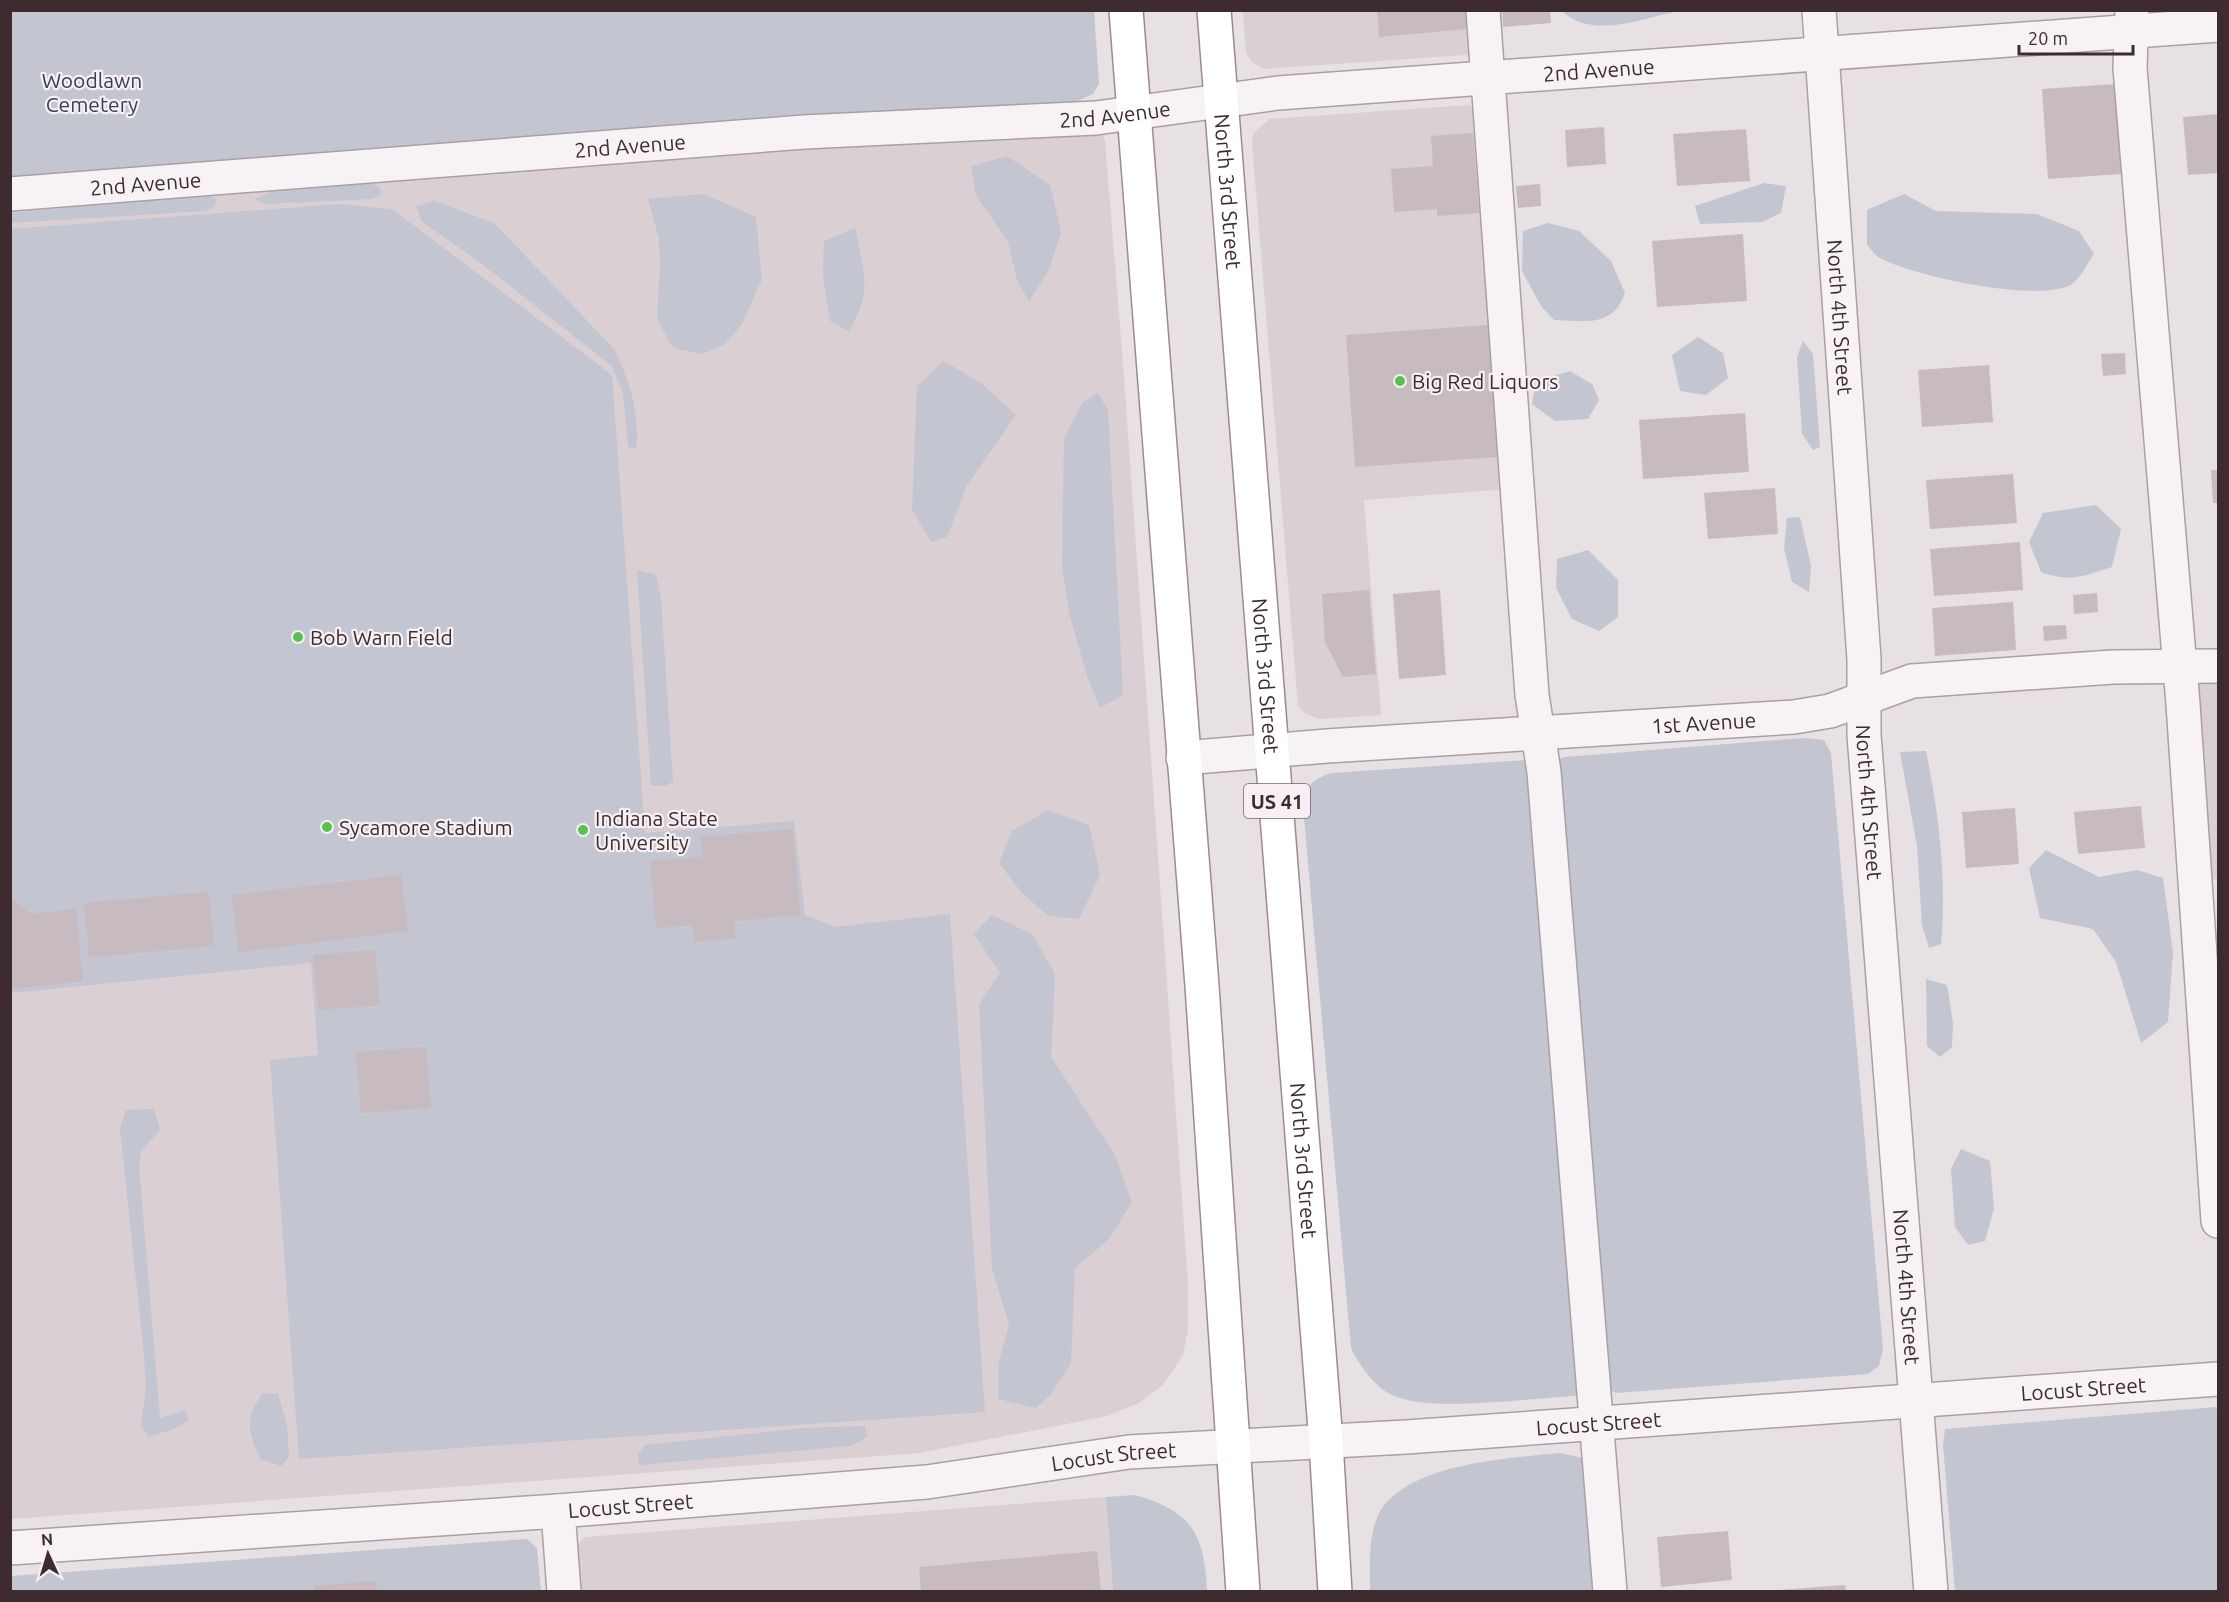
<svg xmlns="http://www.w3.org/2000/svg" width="2229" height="1602" viewBox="0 0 2229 1602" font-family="Ubuntu,sans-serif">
<rect width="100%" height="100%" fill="#e8e1e3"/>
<g fill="#dacfd2">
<polygon points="1243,11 1472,11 1473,52 1467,55 1263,69 1252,62 1246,52"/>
<polygon points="1468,105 1476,109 1509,489 1364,500 1381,715 1319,719 1306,714 1298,706 1252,143 1254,132 1270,119"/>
<polygon points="1102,133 1105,141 1124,376 1188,1283 1188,1330 1183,1355 1163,1385 1139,1403 1107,1416 920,1453 11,1519 11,206 436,167"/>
<polygon points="2218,682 2218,879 2204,880 2193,692 2198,684"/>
<polygon points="1106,1497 1113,1591 579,1591 576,1546 585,1537"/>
</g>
<g fill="#c3c5d1">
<polygon points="11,11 1094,11 1099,84 1093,94 1060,109 11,179"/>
<path d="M1562,11V10L1679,11C1643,18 1592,40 1562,11Z"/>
<polygon points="1007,156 1050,185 1061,232 1049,270 1029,301 1017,280 1008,241 976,196 971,166"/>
<polygon points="366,183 379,186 382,194 371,199 265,204 255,199 272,191"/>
<polygon points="1764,183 1786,186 1781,213 1762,222 1700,224 1695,206"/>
<polygon points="704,194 756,217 762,279 742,324 725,344 703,354 673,348 657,319 660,268 659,239 648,199"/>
<path d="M1904,194L1936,211L2037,214L2079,231L2094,254C2088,262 2080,279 2072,284C2040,304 1913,276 1880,258C1875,256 1871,249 1867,245V210Z"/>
<polygon points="206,195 217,199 215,206 205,211 11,223 11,213"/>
<path d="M434,201L494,223L614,349C630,381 640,413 636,448L628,447L623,393L612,366L478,261L421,221L416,206Z"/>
<polygon points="338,204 392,209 612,375 645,833 794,821 805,915 835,927 950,914 985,1412 299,1459 270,1060 318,1055 311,963 11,993 11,229"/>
<path d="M1548,223L1579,231L1611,261L1625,293C1613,328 1584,321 1554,320L1541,306L1522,271L1523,231Z"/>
<path d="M855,228C864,272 873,291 849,331L830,321L823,276L824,241Z"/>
<polygon points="1698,337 1723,353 1728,378 1706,395 1680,391 1672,355"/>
<polygon points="1803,341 1813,354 1820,447 1813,450 1802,434 1797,357"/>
<polygon points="944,361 982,384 1016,415 967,485 947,537 931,542 912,510 917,386"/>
<polygon points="1570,371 1592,384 1599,400 1588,419 1555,421 1532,404 1536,381"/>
<polygon points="1098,393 1108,411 1123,695 1100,708 1088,679 1069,613 1062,565 1064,438 1082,403"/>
<path d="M2096,505L2121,529L2112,567C2084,576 2071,583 2041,572L2029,542L2043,513Z"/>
<polygon points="1800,517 1811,566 1809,592 1792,582 1784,548 1787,518"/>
<polygon points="1588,550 1618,580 1618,617 1599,631 1572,619 1556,588 1557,559"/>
<polygon points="637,570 656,575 661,599 673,781 666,786 651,785"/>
<polygon points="1803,738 1824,740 1831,753 1883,1349 1879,1366 1868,1374 1616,1393 1607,1388 1556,761 1564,757"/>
<path d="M1926,751C1939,815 1947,879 1941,944L1929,948L1922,925L1917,846L1900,752Z"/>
<path d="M1526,760L1534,768L1583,1391L1576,1396C1529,1398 1437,1412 1397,1397C1376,1390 1360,1366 1351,1348L1303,807C1306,786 1311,780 1331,773Z"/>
<polygon points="1048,810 1089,825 1100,875 1079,919 1049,916 1022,893 999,863 1012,831"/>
<polygon points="2046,850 2099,877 2137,870 2163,878 2173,952 2168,1022 2141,1043 2116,962 2093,929 2040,918 2029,868"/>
<polygon points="992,915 1032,934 1055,974 1051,1057 1114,1153 1132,1202 1108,1240 1075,1268 1071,1363 1051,1394 1036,1408 998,1399 999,1362 1009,1325 992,1268 979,1004 1000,973 974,934"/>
<polygon points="1926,979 1947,985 1953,1023 1952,1047 1940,1057 1927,1046"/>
<polygon points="154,1109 160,1130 141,1151 139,1166 160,1418 185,1410 189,1420 172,1430 149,1436 141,1427 146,1385 143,1345 120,1129 126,1110"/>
<polygon points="1961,1149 1990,1161 1994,1208 1985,1241 1968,1245 1955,1227 1951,1169"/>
<path d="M263,1393L278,1394L287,1425L289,1457L281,1466L260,1459C248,1430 244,1419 263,1393Z"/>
<polygon points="2216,1407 2218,1410 2218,1591 1955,1591 1943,1445 1945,1429"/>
<polygon points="865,1426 867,1437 851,1446 639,1465 638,1454 645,1445 803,1428"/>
<path d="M1560,1453L1583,1458L1598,1591L1370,1592C1370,1569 1368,1539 1377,1518C1400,1463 1510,1458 1560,1453Z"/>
<path d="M1135,1495C1193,1512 1204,1534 1207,1591H1113L1106,1497Z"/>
<polygon points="527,1539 537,1548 541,1591 11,1592 11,1576"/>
</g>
<g fill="#c7bbbf">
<polygon points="1377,10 1465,10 1467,29 1379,37"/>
<polygon points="1502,10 1550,10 1551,23 1503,27"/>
<polygon points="2115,84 2121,174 2048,179 2042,89"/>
<polygon points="2218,114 2218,173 2188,175 2183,117"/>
<polygon points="1604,127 1606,164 1567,167 1565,130"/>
<polygon points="1746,129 1750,181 1677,186 1673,134"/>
<polygon points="1473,133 1479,213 1437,216 1437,209 1394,212 1391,169 1433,166 1431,136"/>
<polygon points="1540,184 1541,206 1518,208 1516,186"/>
<polygon points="1743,234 1747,301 1657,307 1652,241"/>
<polygon points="1488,325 1497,457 1355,467 1346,335"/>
<polygon points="2125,353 2126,374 2103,376 2101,354"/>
<polygon points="1989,365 1993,422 1922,427 1918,370"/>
<polygon points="1745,413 1749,472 1643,479 1639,420"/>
<polygon points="2211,470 2218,470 2218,503 2213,503"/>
<polygon points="2013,474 2017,523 1930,529 1926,480"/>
<polygon points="1775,488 1778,534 1708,539 1704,493"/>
<polygon points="2020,542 2023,590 1934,596 1930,549"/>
<polygon points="1369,590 1376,674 1343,677 1325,642 1322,594"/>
<polygon points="1440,590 1446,675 1399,679 1393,594"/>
<polygon points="2097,593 2098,612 2074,614 2073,595"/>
<polygon points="2013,602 2016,650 1935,656 1932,608"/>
<polygon points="2066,625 2067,639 2044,641 2043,626"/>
<polygon points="2141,806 2145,848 2078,854 2074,812"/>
<polygon points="2015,808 2019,864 1966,868 1962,812"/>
<polygon points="793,829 800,915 734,921 735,938 694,942 693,925 656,928 650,861 703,857 701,837"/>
<polygon points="401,875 408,931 238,952 232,895"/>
<polygon points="209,892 214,946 89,957 84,903"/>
<polygon points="10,897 30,914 76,909 83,981 10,989"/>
<polygon points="375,950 380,1005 318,1010 313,955"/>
<polygon points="426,1047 431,1108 361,1113 356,1052"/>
<polygon points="1728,1531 1732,1580 1661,1587 1657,1537"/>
<polygon points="1097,1551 1101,1592 921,1592 919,1567"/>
<polygon points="376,1581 377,1592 315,1592 314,1586"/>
<polygon points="1845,1585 1846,1592 1779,1592 1779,1590"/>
</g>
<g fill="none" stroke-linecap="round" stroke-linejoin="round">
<g stroke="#ab9fa3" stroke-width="36">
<g id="minor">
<polyline points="1483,10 1532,695 1544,772 1610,1592"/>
<path id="s1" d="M1819,10L1864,659V735L1931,1592"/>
<polyline points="2132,10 2130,68 2183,704 2218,1221"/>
<path id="s2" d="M10,194L804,132L1096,118L1278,93L2218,25"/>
<path id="s3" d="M1183,758L1327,746L1794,717L1830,711L1912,681L2113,667L2218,666"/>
<polyline points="558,1511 564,1592"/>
<path id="s4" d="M10,1548L558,1511L927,1482L1129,1452L1406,1437L2218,1379"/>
</g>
</g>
<g stroke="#9d8a90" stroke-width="36">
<g id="highway">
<polyline points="1126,10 1202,986 1243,1592"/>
<path id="s5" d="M1214,10L1326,1442L1335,1592"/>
</g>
</g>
<use href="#minor" stroke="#f7f3f4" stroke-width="33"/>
<use href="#highway" stroke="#fff" stroke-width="33"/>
</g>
<g fill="#5bc053" stroke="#f6f0f2" stroke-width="2">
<circle cx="1400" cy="381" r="6"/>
<circle cx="298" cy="637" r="6"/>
<circle cx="327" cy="827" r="6"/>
<circle cx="583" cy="830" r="6"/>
</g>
<g text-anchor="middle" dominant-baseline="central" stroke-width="4.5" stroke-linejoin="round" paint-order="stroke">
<rect fill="#f6f0f2" stroke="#75666a" stroke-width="1.5" x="1244" y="784" width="66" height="34" rx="4.5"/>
<g font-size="20" font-weight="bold" fill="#3e2b30">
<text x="1277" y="801">US 41</text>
</g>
<g font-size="21" fill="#3e2b30" stroke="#f6f0f2">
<text stroke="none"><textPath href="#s2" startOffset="1594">2nd Avenue</textPath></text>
<text stroke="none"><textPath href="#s2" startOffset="1108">2nd Avenue</textPath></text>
<text stroke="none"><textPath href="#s2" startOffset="622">2nd Avenue</textPath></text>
<text stroke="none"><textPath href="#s2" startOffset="136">2nd Avenue</textPath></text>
<text stroke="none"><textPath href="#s5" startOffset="182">North 3rd Street</textPath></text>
<text stroke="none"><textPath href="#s1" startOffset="308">North 4th Street</textPath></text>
<text stroke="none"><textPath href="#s5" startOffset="668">North 3rd Street</textPath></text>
<text stroke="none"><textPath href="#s3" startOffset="522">1st Avenue</textPath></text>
<text stroke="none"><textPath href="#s1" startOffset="794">North 4th Street</textPath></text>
<text stroke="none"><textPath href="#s5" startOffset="1154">North 3rd Street</textPath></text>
<text stroke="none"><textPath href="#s1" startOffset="1280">North 4th Street</textPath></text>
<text stroke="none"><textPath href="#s4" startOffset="2080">Locust Street</textPath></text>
<text stroke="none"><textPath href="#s4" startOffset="1594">Locust Street</textPath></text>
<text stroke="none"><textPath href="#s4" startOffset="1108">Locust Street</textPath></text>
<text stroke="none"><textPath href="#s4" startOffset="622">Locust Street</textPath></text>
</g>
<g font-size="21" fill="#3a3d58" stroke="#f6f0f2">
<text x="92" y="80">Woodlawn<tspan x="92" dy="24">Cemetery</tspan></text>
</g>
<g font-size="21" fill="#3e2b30" stroke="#f6f0f2" text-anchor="start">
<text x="1412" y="381">Big Red Liquors</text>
<text x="310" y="637">Bob Warn Field</text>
<text x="595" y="818">Indiana State<tspan x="595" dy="24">University</tspan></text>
<text x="339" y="827">Sycamore Stadium</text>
</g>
</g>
<rect width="2229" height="1602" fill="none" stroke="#3e2b30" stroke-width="24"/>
<g transform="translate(48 1554) rotate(356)" stroke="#f6f0f2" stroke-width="4.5" paint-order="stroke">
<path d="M0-4.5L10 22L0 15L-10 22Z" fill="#3e2b30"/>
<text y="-9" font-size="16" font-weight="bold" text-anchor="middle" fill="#3e2b30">N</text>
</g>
<path d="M2019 45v9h114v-9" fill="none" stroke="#3e2b30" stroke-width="3"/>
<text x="2028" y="45" font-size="18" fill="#3e2b30" stroke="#f6f0f2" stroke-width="4.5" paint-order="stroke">20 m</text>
</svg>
